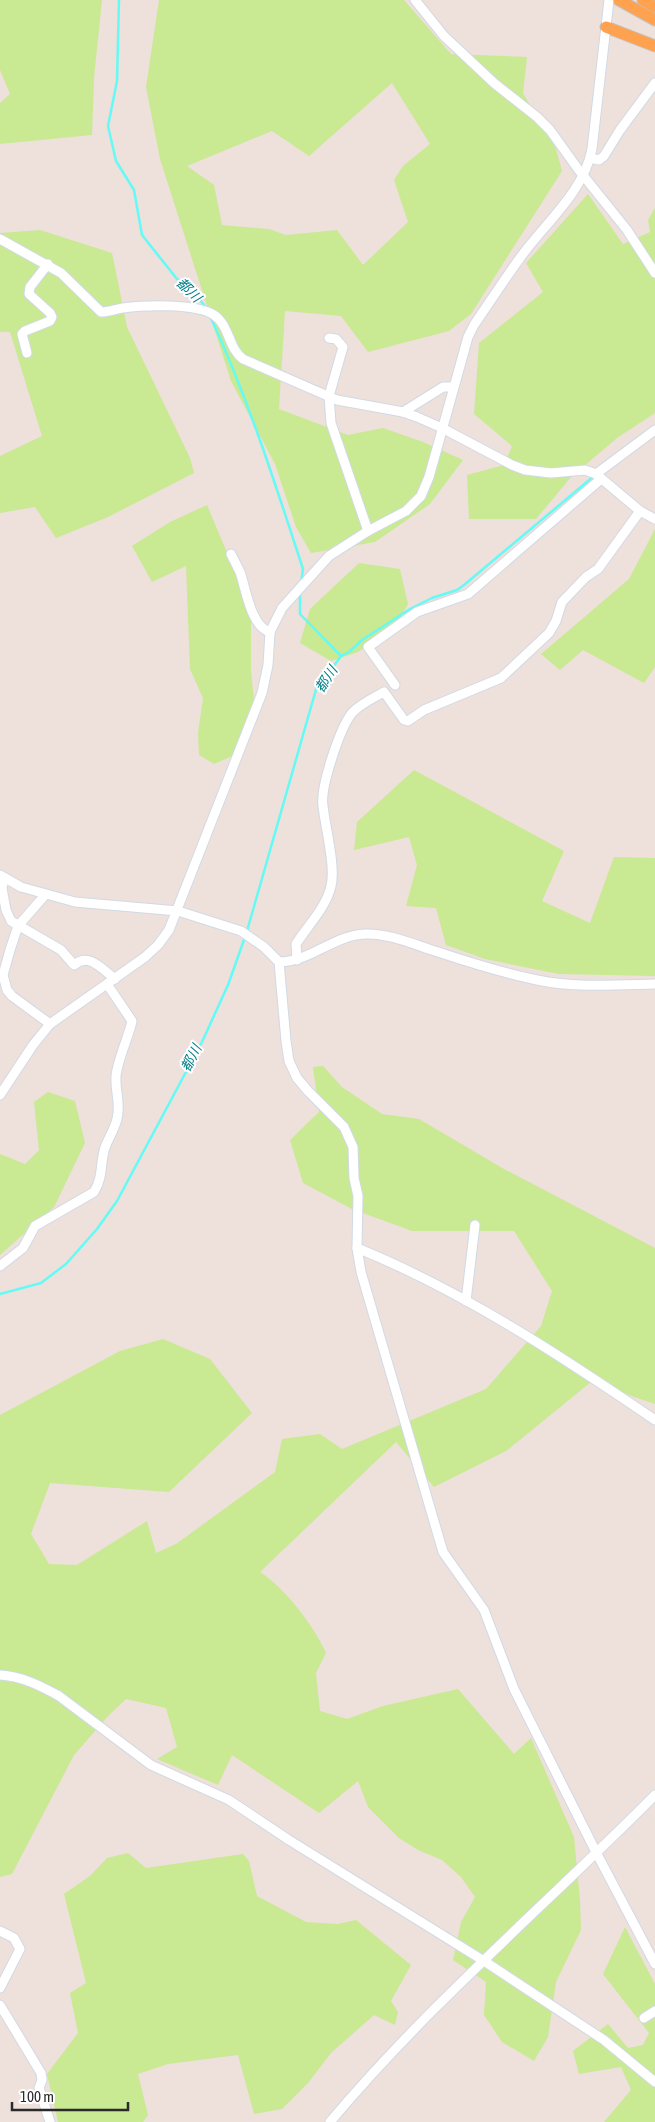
<svg xmlns="http://www.w3.org/2000/svg" width="655" height="2122" viewBox="0 0 655 2122" font-family="'Asap Condensed','Noto Sans JP',sans-serif">
<rect width="100%" height="100%" fill="#eee0db"/>
<g fill="#c9e992" fill-rule="evenodd">
<polygon points="0,0 102,0 94,78 92,135 0,144 0,103 10,94 0,70"/>
<path d="M159,0H404L451,54L527,57L523,93L556,149L562,171L471,314L449,331L368,352L341,316L285,311L279,409L348,435L383,428L423,442L463,460L430,504L375,542L311,553L296,527L275,464L231,381L160,159L146,87ZM392,83L430,144L403,166L394,180L408,222L363,265L337,230L286,235L269,229L222,225L214,185L187,166L272,131L309,156Z"/>
<polygon points="588,194 623,244 650,232 648,220 655,208 655,413 617,438 571,477 536,519 469,519 467,475 504,465 512,446 474,414 479,343 543,292 526,263"/>
<polygon points="40,230 112,253 127,327 190,458 194,473 108,517 56,538 35,507 0,513 0,456 42,436 10,332 0,332 0,233"/>
<polygon points="207,505 251,610 251,671 254,701 237,754 214,764 199,755 198,733 203,698 190,669 186,566 152,582 132,546 170,522"/>
<polygon points="655,529 655,667 644,683 583,650 560,670 541,654 629,579"/>
<polygon points="359,563 400,569 408,604 398,622 358,652 331,661 300,643 310,609"/>
<polygon points="414,770 564,851 542,901 590,923 614,857 655,858 655,976 559,974 485,959 446,945 436,908 406,906 417,865 409,837 354,850 357,822"/>
<path d="M323,1066L342,1087L382,1114L419,1119L504,1169L655,1248V1404L591,1382L506,1451L434,1487L396,1442L260,1572C284,1587 315,1627 326,1653L316,1673L320,1711L347,1719L383,1706L458,1689L514,1754L531,1738L574,1837L580,1900L581,1930L556,1982L548,2037L534,2061L502,2042L484,2015L486,1982L453,1960L461,1922L475,1897L461,1877L442,1860L418,1850L399,1838L368,1807L358,1781L319,1813L232,1755L218,1785L157,1759L177,1747L166,1708L126,1699L109,1715L74,1755L12,1874L0,1877V1415L120,1351L163,1339L210,1359L252,1413L169,1492L50,1483L31,1534L49,1564L77,1565L147,1521L156,1553L176,1544L275,1472L282,1439L320,1434L342,1449L486,1389L541,1326L552,1291L514,1231H412L352,1209L303,1183L290,1140L319,1112L313,1067Z"/>
<polygon points="48,1092 75,1101 85,1143 54,1207 0,1255 0,1154 25,1164 39,1150 34,1102"/>
<polygon points="128,1853 146,1868 243,1854 249,1861 257,1896 306,1922 338,1924 356,1920 411,1965 391,2001 398,2012 395,2025 374,2015 331,2053 308,2083 282,2109 254,2114 238,2055 168,2064 138,2074 148,2115 143,2122 58,2122 47,2074 78,2033 70,1993 86,1983 64,1894 90,1876 107,1858"/>
<polygon points="625,1927 655,1984 655,2122 604,2122 631,2090 621,2067 579,2074 573,2051 608,2024 628,2048 643,2045 649,2033 603,1974"/>
</g>
<g fill="none" stroke-linecap="round" stroke-linejoin="round">
<g stroke="#64faf6" stroke-width="2.5">
<polyline points="119,0 117,81 108,126 116,161 134,190 142,235 177,279 194,292 207,309"/>
<path d="M210,316C248,398 275,483 303,569L301,584"/>
<polyline points="300,592 300,614 341,656"/>
<polyline points="247,931 317,686 323,677 331,670 341,656 349,652 362,640 410,609 432,598 457,590 464,585 594,476"/>
<polyline points="0,1294 41,1283 66,1264 97,1229 117,1201 202,1042 228,985 245,937"/>
</g>
<g stroke="#d0dae5" stroke-width="11">
<g id="minor">
<polyline points="415,0 444,36 494,83 537,117 550,130 578,169 627,230 655,273"/>
<polyline points="590,158 599,160 604,156 620,130 655,83"/>
<path d="M0,239L61,273L101,312C108,312 116,309 123,308C144,305 196,303 214,315C230,326 228,348 243,359L337,400L403,412L417,417L442,428L512,465L525,470L551,473L585,470L596,474L640,511L655,519"/>
<polyline points="329,338 336,339 343,347 329,396 331,423 368,531"/>
<polyline points="27,353 22,334 25,331 50,321 52,317 50,313 29,294 30,287 48,264"/>
<polyline points="403,412 443,387 453,387"/>
<polyline points="596,474 655,430"/>
<path d="M231,554C234,560 237,566 240,572C246,589 251,627 270,632"/>
<polyline points="395,685 368,647 417,612 468,594 601,479"/>
<polyline points="0,875 21,887 75,902 178,911 241,931 264,947 279,962 286,1041 289,1061 297,1078 308,1091 344,1127 353,1147 354,1178 358,1196 357,1248 361,1272 443,1552 484,1610 514,1689 597,1854 655,1964"/>
<path d="M4,878L2,888L6,910L11,921L61,950L74,965C89,952 102,969 115,979"/>
<polyline points="45,895 18,926 10,950 3,975 7,990 12,996 50,1024"/>
<path d="M297,960L296,944C308,925 326,908 331,886C336,867 325,826 323,806C320,787 340,728 352,713C360,704 373,698 384,692L404,720L408,721L424,710L501,678L549,633L556,621L562,602L586,577L598,569L640,511"/>
<path d="M279,962C310,962 334,935 365,934C389,933 415,945 438,952C471,963 504,973 537,980C575,988 616,985 655,984"/>
<path d="M0,1095L33,1045L50,1024L145,957L158,945L169,930L262,693L268,665L270,632L282,608L329,556L368,531L406,511L421,496L429,477L468,337L474,325C489,303 504,280 520,258C544,224 584,192 592,149L609,0"/>
<path d="M357,1248C463,1291 561,1356 655,1420"/>
<path d="M0,1266L23,1248L35,1226L94,1192C103,1177 100,1167 104,1151C106,1142 114,1131 117,1119C121,1103 115,1092 116,1077C116,1064 129,1036 132,1021L107,984"/>
<polyline points="466,1301 475,1225"/>
<path d="M0,1675C21,1676 41,1686 59,1696L151,1765L229,1800L289,1840L484,1961L604,2040L655,2082"/>
<polyline points="0,1931 14,1938 20,1949 0,1988"/>
<polyline points="0,2005 41,2073 42,2080 39,2088 50,2122"/>
<polyline points="644,2018 655,2011"/>
<path d="M330,2122C429,2004 547,1904 655,1795"/>
</g>
</g>
<g stroke="#c3c3c3" stroke-width="13">
<g id="major">
<polyline points="619,0 655,20"/>
<polyline points="643,0 655,7"/>
<polyline points="606,27 655,46"/>
</g>
</g>
<use href="#minor" stroke="#fff" stroke-width="9"/>
<use href="#major" stroke="#fea250" stroke-width="11"/>
</g>
<g text-anchor="middle" dominant-baseline="central" stroke-width="4" stroke-linejoin="round" paint-order="stroke">
<g font-size="14" font-style="italic" fill="#048389" stroke="#fff">
<text transform="translate(189 290) rotate(44)">都川</text>
<text transform="translate(326 679) rotate(-57)">都川</text>
<text transform="translate(191 1058) rotate(-63)">都川</text>
</g>
</g>
<path d="M12 2102v8h116v-8" fill="none" stroke="#2a2a2a" stroke-width="2.5"/>
<text x="20" y="2102" font-size="15" fill="#2a2a2a" stroke="#ffffff" stroke-width="4" paint-order="stroke">100 m</text>
</svg>
